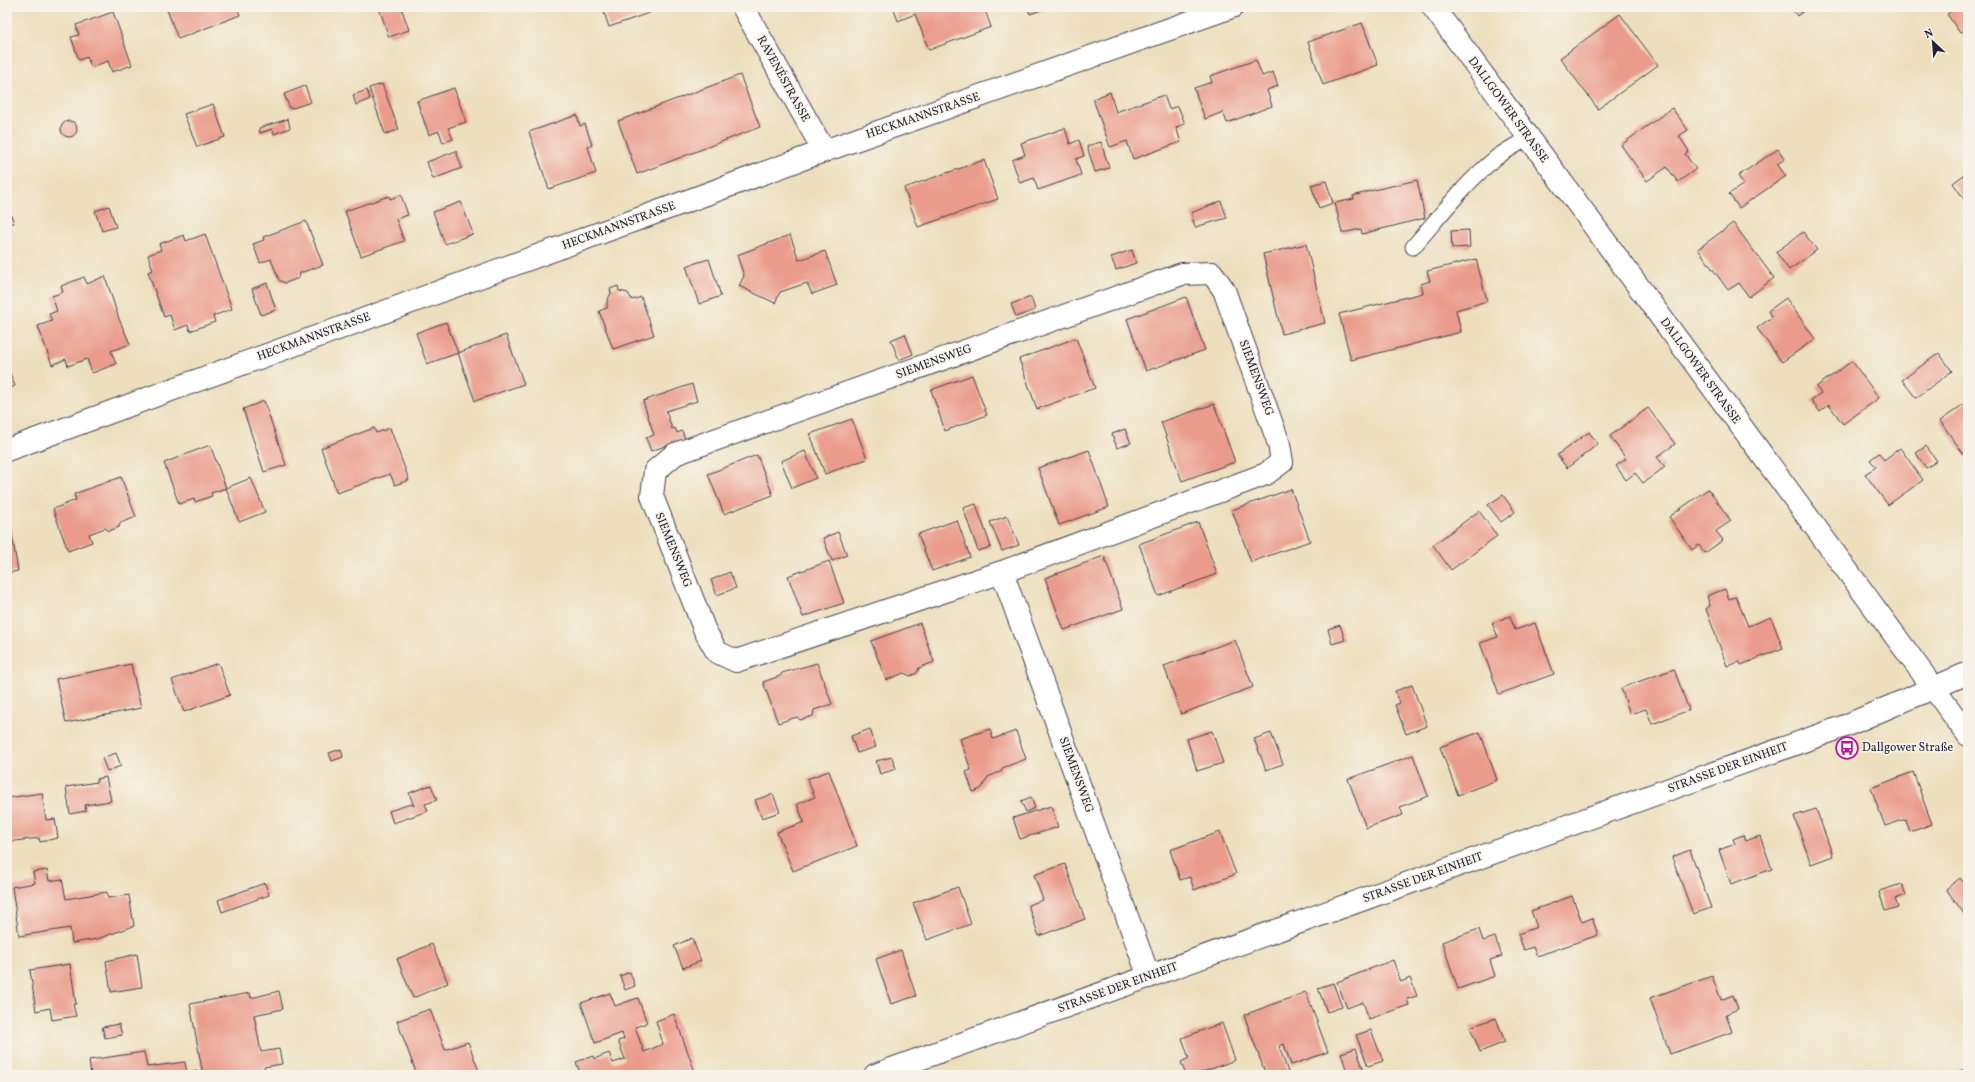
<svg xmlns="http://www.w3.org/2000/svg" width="1975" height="1082" viewBox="0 0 1975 1082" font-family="Vollkorn,serif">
<rect width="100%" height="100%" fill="#f7f3e8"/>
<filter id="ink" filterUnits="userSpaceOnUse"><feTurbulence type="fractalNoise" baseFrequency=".025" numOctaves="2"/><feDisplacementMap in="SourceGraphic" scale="8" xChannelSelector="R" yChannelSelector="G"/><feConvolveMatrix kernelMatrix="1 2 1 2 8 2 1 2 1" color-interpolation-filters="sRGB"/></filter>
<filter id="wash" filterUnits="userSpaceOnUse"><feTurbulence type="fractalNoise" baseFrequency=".012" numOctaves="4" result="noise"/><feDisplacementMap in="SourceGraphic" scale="16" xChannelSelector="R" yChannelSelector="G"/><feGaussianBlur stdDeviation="0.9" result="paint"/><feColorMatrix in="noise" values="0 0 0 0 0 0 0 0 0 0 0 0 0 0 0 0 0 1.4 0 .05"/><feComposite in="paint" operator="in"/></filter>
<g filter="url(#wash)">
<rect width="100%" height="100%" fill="#eddfbd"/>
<g id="blocks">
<g fill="#ea9b8b">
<polygon points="166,7 237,7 240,15 178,39"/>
<polygon points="383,7 401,7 409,30 389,37 379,8"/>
<polygon points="602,7 662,7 663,8 609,27"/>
<polygon points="893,7 984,7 991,27 929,50 915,14 898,21"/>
<polygon points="1027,7 1050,7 1030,14"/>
<polygon points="1510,7 1525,7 1521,10 1513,11"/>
<polygon points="1791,7 1805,7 1806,9 1797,16"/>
<polygon points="1957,7 1968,7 1968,28 1960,33 1947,14"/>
<polygon points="113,12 132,65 112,72 108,61 91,67 87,57 79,60 71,37 79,35 76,25"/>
<polygon points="1620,14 1658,65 1598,109 1560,58"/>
<polygon points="1362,23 1378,65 1323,85 1308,42"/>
<polygon points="1256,60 1262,76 1273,72 1278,86 1267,90 1272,106 1227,123 1223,112 1205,119 1194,88 1212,82 1210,76"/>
<polygon points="740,75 760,127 637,174 618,121"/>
<polygon points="382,84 399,130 385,134 369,88"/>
<polygon points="305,86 311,102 290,109 284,94"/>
<polygon points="454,88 466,122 448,128 453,139 443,143 439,131 429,135 417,101"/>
<polygon points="367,90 370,99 356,105 353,95"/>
<polygon points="1110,92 1116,112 1164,95 1169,109 1178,106 1185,124 1176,127 1181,142 1133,159 1127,141 1110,147 1093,99"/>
<polygon points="213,104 225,137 197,147 184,114"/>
<polygon points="1672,108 1688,130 1679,136 1689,151 1685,154 1696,169 1678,182 1667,167 1647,181 1621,145"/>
<polygon points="577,115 580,126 585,124 592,145 588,147 596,173 549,189 529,132"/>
<polygon points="288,119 290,128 274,134 272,129 260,133 259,128"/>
<circle cx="69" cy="129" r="8"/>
<polygon points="1065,128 1070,144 1079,140 1084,156 1076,159 1081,175 1038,190 1034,178 1020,183 1012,160 1025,155 1021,143"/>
<polygon points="1101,142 1109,168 1095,172 1087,146"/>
<polygon points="1778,149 1785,159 1777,164 1786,176 1739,208 1729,194 1744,184 1738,176"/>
<polygon points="456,151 462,168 433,179 427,162"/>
<polygon points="984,160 998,199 918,227 904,188"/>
<polygon points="1968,172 1968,205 1953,183"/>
<polygon points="1417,180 1425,218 1362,234 1361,229 1342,233 1335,203 1354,199 1353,196 1370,191"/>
<polygon points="1326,181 1333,203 1319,208 1311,185"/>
<polygon points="401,195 408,215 396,219 404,241 361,256 345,211 389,196 390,199"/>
<polygon points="1221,201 1227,218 1195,227 1191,213"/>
<polygon points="461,202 473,234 445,244 433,212"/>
<polygon points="7,205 14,223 7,225"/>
<polygon points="109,206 116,227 102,231 95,211"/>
<polygon points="306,221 323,265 300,273 299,278 285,283 279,280 271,259 260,263 253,244 264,240 263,237"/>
<polygon points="1733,223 1774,278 1749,297 1739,283 1728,290 1698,249"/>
<polygon points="1469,230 1470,247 1452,248 1451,231"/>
<polygon points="1803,232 1817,250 1789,270 1776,252"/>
<polygon points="205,234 232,309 213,316 215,322 190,331 188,325 175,330 170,315 164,317 148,272 153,270 148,255 161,250 159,244 184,235 186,241"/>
<polygon points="790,235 799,260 825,251 837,285 812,294 807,283 780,292 775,303 739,286 744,276 737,255"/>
<polygon points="1306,244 1325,323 1282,334 1263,254"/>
<polygon points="1132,250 1136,263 1116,270 1111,257"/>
<polygon points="709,259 721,296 699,304 686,266"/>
<polygon points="1476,259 1487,301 1456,310 1461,332 1351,360 1339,314 1423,293 1421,284 1430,281 1427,271"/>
<polygon points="105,276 119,319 130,344 111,351 116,364 92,373 87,359 68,366 66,359 52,365 38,326 52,321 49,314 57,311 52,296 63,292 61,286 84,277 87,284"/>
<polygon points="267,283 276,310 261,315 252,289"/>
<polygon points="618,286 619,291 628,293 632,300 641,297 654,335 613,349 599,311 607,308 607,301 611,293 610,289"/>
<polygon points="1031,297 1035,310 1016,317 1011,304"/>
<polygon points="1186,297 1205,350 1146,371 1127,319"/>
<polygon points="1786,298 1815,339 1782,362 1757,328 1772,317 1768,311"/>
<polygon points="446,322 458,353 427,364 416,333"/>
<polygon points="905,334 913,354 899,360 891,340"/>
<polygon points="506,335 524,384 475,401 458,353"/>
<polygon points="1076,338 1095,388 1037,409 1019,359"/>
<polygon points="1939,353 1952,371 1916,398 1902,380"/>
<polygon points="1852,361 1879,398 1843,424 1829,405 1820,412 1811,400 1821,393 1816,387"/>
<polygon points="7,366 15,386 7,389"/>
<polygon points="972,375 987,415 945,431 931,390"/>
<polygon points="692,384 697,401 666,411 672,429 675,428 677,433 682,431 685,439 651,451 646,438 654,435 643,401"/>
<polygon points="264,401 286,465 264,472 243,409"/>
<polygon points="1968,401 1968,460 1940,421"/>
<polygon points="1214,404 1235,462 1182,481 1161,422"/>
<polygon points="1648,408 1675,444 1657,457 1665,467 1643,483 1635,473 1626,480 1616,466 1626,459 1610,436"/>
<polygon points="852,419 867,459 825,474 810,434"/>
<polygon points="374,428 376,433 390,428 409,480 395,485 390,474 337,493 321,448"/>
<polygon points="1125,429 1131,443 1117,448 1112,434"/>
<polygon points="1589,432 1598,444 1567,468 1557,455"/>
<polygon points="210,445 226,488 211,493 212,496 195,502 194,499 179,504 164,463"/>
<polygon points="1926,446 1937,461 1926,468 1916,453"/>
<polygon points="1900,448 1923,480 1888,505 1865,474 1876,467 1870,460 1879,453 1884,460"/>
<polygon points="1089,450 1109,507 1059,525 1038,468"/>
<polygon points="805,451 816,478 792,488 781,461"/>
<polygon points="757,455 773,495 724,514 708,474"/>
<polygon points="121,477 136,517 120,523 119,527 109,531 105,528 89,534 92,542 68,551 53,509 76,500 74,494"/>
<polygon points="251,478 265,512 239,522 226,488"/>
<polygon points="1291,489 1310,541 1251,562 1232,510"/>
<polygon points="1708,489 1731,521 1716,531 1723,540 1705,553 1699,545 1692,550 1669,517"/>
<polygon points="1503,495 1515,512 1501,522 1488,505"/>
<polygon points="976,504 991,547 978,551 963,508"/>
<polygon points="1479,511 1497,536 1451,570 1433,545"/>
<polygon points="1007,516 1019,545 1002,551 990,522"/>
<polygon points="957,520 970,557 932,571 918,534"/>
<polygon points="1198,522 1217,574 1158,596 1139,544"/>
<polygon points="10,523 18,571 7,573 7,524"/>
<polygon points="838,532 847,555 832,561 823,538"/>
<polygon points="1104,556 1123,609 1064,630 1045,578"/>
<polygon points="829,561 844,603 803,617 788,576"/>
<polygon points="730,572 736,588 717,595 711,580"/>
<polygon points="1725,589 1729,599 1736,597 1748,626 1771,617 1783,648 1741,665 1740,662 1727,666 1706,609 1710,606 1707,596"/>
<polygon points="1510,616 1515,630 1535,623 1554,674 1499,694 1480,643 1498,637 1492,623"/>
<polygon points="920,623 934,662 919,668 917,673 910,676 904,673 886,680 871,641"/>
<polygon points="1340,625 1345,640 1332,644 1328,629"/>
<polygon points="1235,640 1253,687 1181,714 1164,666"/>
<polygon points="218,663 230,695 184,712 172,680"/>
<polygon points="817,663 832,704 814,710 813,716 800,720 797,717 778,723 763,682 780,676 782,673"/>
<polygon points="131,664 141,708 66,723 56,679"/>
<polygon points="1674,669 1689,710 1652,724 1646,709 1630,714 1621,688"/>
<polygon points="1412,685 1427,726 1406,734 1395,705 1400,703 1395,691"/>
<polygon points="870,729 876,747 857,753 851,736"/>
<polygon points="990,729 993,739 1016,731 1026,759 1002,768 1002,771 988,777 981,789 973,792 966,772 971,770 960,739"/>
<polygon points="1212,731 1223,763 1197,771 1187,739"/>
<polygon points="1480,732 1497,780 1458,795 1440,747"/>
<polygon points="1271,733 1283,764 1266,770 1254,739"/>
<polygon points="341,749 343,757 332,761 329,753"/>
<polygon points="116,753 121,766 107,771 102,758"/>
<polygon points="1413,755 1428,796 1400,807 1403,815 1366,828 1348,779"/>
<polygon points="892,757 896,769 880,774 876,761"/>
<polygon points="829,771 857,846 793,871 777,832 804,822 797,804 815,797 807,779"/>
<polygon points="1913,772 1932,824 1910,832 1906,819 1885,826 1871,788"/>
<polygon points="106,777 111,801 85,805 86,811 70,814 66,787 97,782 97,779"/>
<polygon points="431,785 437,800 425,804 428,811 393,823 389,811 411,804 414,806 409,793"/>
<polygon points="42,793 46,820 55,819 58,838 40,842 39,838 7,842 7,798"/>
<polygon points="773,794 780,812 762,818 755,800"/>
<polygon points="1031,797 1035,808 1026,812 1021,801"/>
<polygon points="1051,806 1058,827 1020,839 1013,818"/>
<polygon points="1816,809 1833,856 1811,864 1794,816"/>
<polygon points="1220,832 1236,874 1194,890 1190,877 1180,880 1170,850"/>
<polygon points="1743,835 1745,841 1760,836 1772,869 1731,884 1719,850 1735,844 1733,839"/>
<polygon points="1690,850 1711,908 1693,914 1672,857"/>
<polygon points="1065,864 1085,919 1039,936 1028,905 1043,900 1034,875"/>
<polygon points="47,870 49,881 62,879 66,899 107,892 108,898 129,895 134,926 97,939 72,943 70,928 19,936 12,887 35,883 33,872"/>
<polygon points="1960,878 1968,888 1968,919 1946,889"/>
<polygon points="265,883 269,895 222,912 218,900"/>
<polygon points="1902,884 1906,895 1895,899 1898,907 1885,911 1879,891"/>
<polygon points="958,887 971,924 927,940 913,903"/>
<polygon points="1572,896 1582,922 1592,918 1598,935 1537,956 1533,947 1524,950 1518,934 1537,927 1531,911"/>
<polygon points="1479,929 1483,941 1495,937 1502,956 1490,960 1495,976 1458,989 1442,942"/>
<polygon points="692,938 701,961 683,968 674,946"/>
<polygon points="432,944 448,983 413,998 397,959"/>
<polygon points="901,950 916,996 891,1004 876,959"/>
<polygon points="137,954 142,987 111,992 106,961"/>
<polygon points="1393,960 1401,982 1410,978 1417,996 1407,999 1409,1005 1369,1019 1363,1002 1347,1008 1337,982"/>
<polygon points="70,964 76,1004 73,1004 76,1016 52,1020 50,1008 36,1011 30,970"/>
<polygon points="630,972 635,986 625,990 620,976"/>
<polygon points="1712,976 1721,1000 1733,995 1738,1009 1726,1014 1732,1032 1670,1054 1650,998"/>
<polygon points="1333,983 1342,1007 1327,1012 1318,988"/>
<polygon points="279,991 283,1009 254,1015 261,1052 279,1049 282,1064 264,1067 266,1075 203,1075 190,1004 250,993 251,998"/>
<polygon points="1306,992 1328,1052 1291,1065 1284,1044 1279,1046 1289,1075 1266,1075 1244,1015"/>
<polygon points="610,993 615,1006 638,998 647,1023 635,1027 644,1052 663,1044 656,1021 674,1014 696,1075 581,1075 576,1062 593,1056 594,1059 609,1053 613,1063 625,1059 618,1041 624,1039 622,1033 595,1043 581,1003"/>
<polygon points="430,1009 445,1050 468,1042 479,1071 468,1075 417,1075 397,1021"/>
<polygon points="1496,1018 1505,1042 1480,1052 1470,1027"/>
<polygon points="1222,1023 1235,1060 1195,1075 1186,1075 1181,1062 1189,1058 1182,1038"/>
<polygon points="119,1024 122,1035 105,1038 102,1027"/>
<polygon points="1371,1030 1383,1061 1368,1066 1356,1035"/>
<polygon points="1356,1048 1365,1074 1348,1075 1341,1053"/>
<polygon points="144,1052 147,1067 185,1062 187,1073 197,1071 198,1075 91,1075 89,1060"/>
<polygon points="1968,1068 1968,1075 1948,1075"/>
</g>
</g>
</g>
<g filter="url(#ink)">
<use href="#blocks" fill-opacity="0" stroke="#403e4e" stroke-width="1"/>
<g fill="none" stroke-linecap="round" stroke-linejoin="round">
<g stroke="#403e4e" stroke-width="17">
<path id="lane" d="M1413,247C1440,216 1465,183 1497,157C1507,150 1518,144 1528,138"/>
</g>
<g stroke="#403e4e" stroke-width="24">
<g id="street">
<polyline points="743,7 824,151"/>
<polyline points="1433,7 1968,735"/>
<polyline points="7,450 824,151 1232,7"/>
<polyline points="1002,572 736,661 717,652 705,631 652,496 655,471 675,454 1182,274 1212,273 1224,290 1279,444 1282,462 1266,474 1002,572 1149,977"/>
</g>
</g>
<g stroke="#403e4e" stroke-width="24">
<polyline id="secondary" points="875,1075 1845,726 1968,673"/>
</g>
<use href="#lane" stroke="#fff" stroke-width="15"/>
<use href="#street" stroke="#fff" stroke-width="22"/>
<use href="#secondary" stroke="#fff" stroke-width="22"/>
</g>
</g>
<defs>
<g id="bus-ring" transform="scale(1.15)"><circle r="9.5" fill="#f7f3e8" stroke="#b5179e" stroke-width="1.5"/><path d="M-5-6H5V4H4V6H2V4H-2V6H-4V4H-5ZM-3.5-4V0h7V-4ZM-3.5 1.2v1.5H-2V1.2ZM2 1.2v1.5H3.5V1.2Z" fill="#b5179e"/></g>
</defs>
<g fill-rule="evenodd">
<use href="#bus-ring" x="1847" y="748"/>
</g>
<g text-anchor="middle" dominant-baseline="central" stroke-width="3.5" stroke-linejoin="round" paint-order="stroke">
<g font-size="12" fill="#22223b" stroke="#f7f3e8">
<text transform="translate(783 79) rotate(61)">RAVENÉSTRASSE</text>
<text transform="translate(1508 110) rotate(54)">DALLGOWER STRASSE</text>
<text transform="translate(923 116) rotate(-19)">HECKMANNSTRASSE</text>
<text transform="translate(619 226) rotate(-20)">HECKMANNSTRASSE</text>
<text transform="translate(314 337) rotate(-20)">HECKMANNSTRASSE</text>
<text transform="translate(934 362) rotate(-20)">SIEMENSWEG</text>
<text transform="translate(1700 371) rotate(54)">DALLGOWER STRASSE</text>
<text transform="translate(1256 378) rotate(70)">SIEMENSWEG</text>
<text transform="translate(673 550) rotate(68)">SIEMENSWEG</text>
<text transform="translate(1728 768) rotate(-20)">STRASSE DER EINHEIT</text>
<text transform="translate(1076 775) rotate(70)">SIEMENSWEG</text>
<text transform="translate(1423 878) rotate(-20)">STRASSE DER EINHEIT</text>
<text transform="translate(1118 988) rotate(-20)">STRASSE DER EINHEIT</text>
</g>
<g font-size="12" fill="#22223b" stroke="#f7f3e8" text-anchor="start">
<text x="1862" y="748">Dallgower Straße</text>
</g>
</g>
<rect width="1975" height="1082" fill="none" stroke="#f7f3e8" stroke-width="24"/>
<g transform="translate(1933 42) rotate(334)" stroke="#f7f3e8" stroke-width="3" paint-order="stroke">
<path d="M0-3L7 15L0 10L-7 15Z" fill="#22223b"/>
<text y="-6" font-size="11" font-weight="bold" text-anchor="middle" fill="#22223b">N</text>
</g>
</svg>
